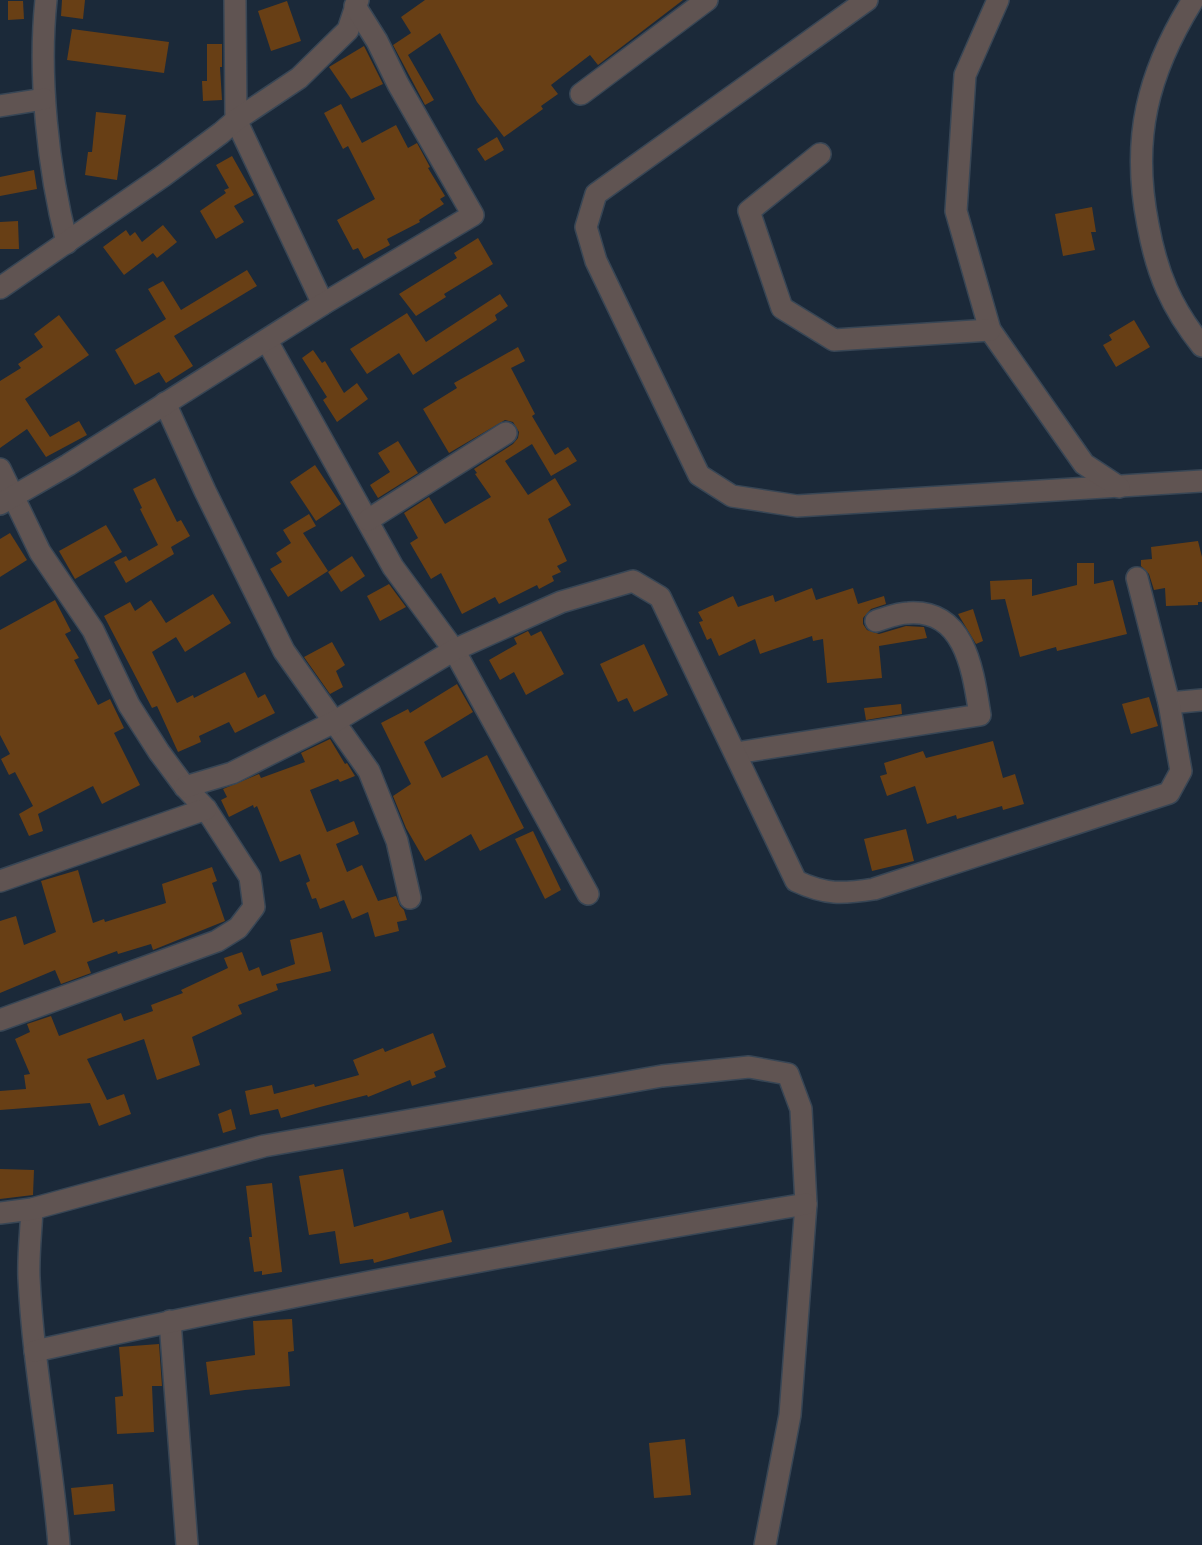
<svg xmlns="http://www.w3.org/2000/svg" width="1202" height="1545" viewBox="0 0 1202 1545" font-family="'Asap Condensed',sans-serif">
<rect width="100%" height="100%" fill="#1b2939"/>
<g fill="#683f15">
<polygon points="62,0 85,0 83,19 61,16"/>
<polygon points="425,0 683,0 598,65 590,55 551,85 558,94 541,106 543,109 504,137 477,102 440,33 408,55 434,100 425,105 393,45 411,33 401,17"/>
<polygon points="8,1 23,1 24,19 8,20"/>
<polygon points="287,1 301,41 271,51 258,11"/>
<polygon points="72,29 169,42 164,73 67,60"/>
<polygon points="207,44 222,44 222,67 220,67 222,100 203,101 202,81 207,81"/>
<polygon points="364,46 383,84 351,99 329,67"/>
<polygon points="341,104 362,143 396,125 408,148 417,143 430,167 428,168 445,196 440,199 444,204 419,220 420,222 387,239 390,245 364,259 358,248 353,250 337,220 375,199 348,146 343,149 324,113"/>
<polygon points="96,112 126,115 117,180 85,175 88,152 92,152"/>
<polygon points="497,137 504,150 485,161 477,149"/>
<polygon points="232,156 254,195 234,206 244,222 216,239 200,211 226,193 224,190 229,188 216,165"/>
<polygon points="34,170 37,189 0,196 0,177"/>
<polygon points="1092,207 1096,232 1091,232 1095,250 1063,256 1055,214"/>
<polygon points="18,221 19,249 0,249 0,222"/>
<polygon points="163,225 177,242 157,258 153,253 124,275 103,247 126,230 130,236 135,232 142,242"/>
<polygon points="478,238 493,264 444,294 446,297 416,316 399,294 457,258 454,253"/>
<polygon points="247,270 257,286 174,336 193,366 166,383 159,372 135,385 115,350 166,319 148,289 163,281 181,310"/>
<polygon points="500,294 508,306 495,315 497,320 413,375 399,353 367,374 350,349 407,313 426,342"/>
<polygon points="59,315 89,355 25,399 50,437 79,421 87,435 46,457 27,429 0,448 0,381 21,368 18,364 43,347 34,334"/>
<polygon points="1134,320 1150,347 1116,367 1103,345 1112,340 1109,335"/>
<polygon points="518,347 525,361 511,368 535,414 532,416 555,455 568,447 577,461 551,476 532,444 505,461 528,495 555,478 571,505 548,519 567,561 557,566 561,572 552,576 554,581 539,589 537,585 499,604 495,597 462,614 441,573 431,579 410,543 418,538 404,513 429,497 445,524 491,497 475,474 477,473 474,469 513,444 518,438 519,432 513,422 505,420 449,453 423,409 457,388 454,383"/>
<polygon points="313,350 322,363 325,361 344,393 357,383 368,399 337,422 323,400 327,397 302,358"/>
<polygon points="398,441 418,473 378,498 370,485 390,472 378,453"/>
<polygon points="315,465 341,504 316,521 290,482"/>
<polygon points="155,478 177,522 181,520 190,536 171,547 174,554 126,583 114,562 126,556 129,561 158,545 140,509 142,508 133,489"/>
<polygon points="309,514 316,526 303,533 328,571 288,597 270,569 282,562 276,553 291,543 283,530"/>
<polygon points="106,525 122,552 75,579 59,551"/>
<polygon points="10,533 27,560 0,577 0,539"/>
<polygon points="1198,541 1202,557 1202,602 1198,602 1198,605 1166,606 1165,588 1154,590 1149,574 1141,566 1141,560 1152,559 1151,547"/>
<polygon points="352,556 365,576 341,592 328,572"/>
<polygon points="1077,563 1094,563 1094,584 1113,580 1127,634 1057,651 1056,647 1020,657 1005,599 991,600 990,581 1032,579 1032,596 1077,585"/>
<polygon points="389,584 406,607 380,621 367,596"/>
<polygon points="812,588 816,600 853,588 858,604 884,596 886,604 871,609 863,618 863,624 867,630 879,634 906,626 924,627 927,638 879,646 882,678 827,683 823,639 813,641 812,636 760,654 755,639 719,656 711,638 707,640 699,622 703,621 698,612 733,596 738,607 773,595 775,602"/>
<polygon points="213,594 231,623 185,652 176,637 152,652 177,703 193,695 194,698 245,672 258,698 265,694 275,713 235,733 229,722 199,736 201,742 178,752 157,706 152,708 104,616 130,602 135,611 151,600 166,623"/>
<polygon points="55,600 71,631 65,634 79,658 74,660 98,705 110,699 124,728 114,733 140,785 102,804 93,786 38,814 43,831 29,836 19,814 33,806 15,772 9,775 1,759 10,754 0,735 0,630"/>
<polygon points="973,609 983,641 976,644 958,614"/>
<polygon points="528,631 531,636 541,631 564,674 526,695 514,672 500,680 489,660 517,644 514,638"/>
<polygon points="332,642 345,665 336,671 343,687 330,694 304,657"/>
<polygon points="644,644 668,695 634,712 627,698 618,702 600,664"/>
<polygon points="457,684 473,712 424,742 442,778 487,755 524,828 480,851 471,834 425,861 406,828 393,796 411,784 381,723 408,709 410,713"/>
<polygon points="1149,697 1158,726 1131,734 1122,704"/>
<polygon points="901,704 902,714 866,720 864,708"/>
<polygon points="330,739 345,764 347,763 355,776 340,782 338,779 310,790 327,832 354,821 359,834 336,844 347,872 362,865 378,901 396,896 400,906 404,910 407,920 397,922 399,931 375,937 368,912 352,919 344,900 320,909 316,898 312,899 306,883 310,881 300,854 280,862 257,806 254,808 253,805 229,817 221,800 227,797 223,789 259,774 261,778 305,762 301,753"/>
<polygon points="993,741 1003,778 1015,774 1024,804 1003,810 1002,806 957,819 956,815 927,824 915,786 887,796 880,776 887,774 884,763 923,751 926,758"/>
<polygon points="906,829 914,861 872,871 864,839"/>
<polygon points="533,831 561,890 545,899 515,839"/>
<polygon points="212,867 217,881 212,883 225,921 153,950 151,944 118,954 117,951 87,962 91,973 61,984 55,970 0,993 0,921 16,916 24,945 56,932 41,881 78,870 93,923 104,919 105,922 166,903 162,884"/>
<polygon points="322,932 331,971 276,984 278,990 238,1005 242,1014 192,1037 200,1065 157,1080 144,1039 87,1059 107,1100 124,1094 131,1114 99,1126 90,1103 0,1110 0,1091 26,1089 24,1075 30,1074 15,1039 30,1032 27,1024 51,1016 59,1036 121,1013 124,1021 153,1011 151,1005 183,993 181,990 228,968 224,958 242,952 249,971 259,967 262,976 295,964 290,940"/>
<polygon points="433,1033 446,1067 434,1072 436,1077 412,1086 410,1080 368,1097 367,1095 320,1107 281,1118 278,1109 250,1115 245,1091 272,1085 274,1094 314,1084 315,1087 359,1075 353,1060 383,1048 385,1052"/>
<polygon points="231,1109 236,1129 223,1133 218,1114"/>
<polygon points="0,1169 34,1170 33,1195 0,1199"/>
<polygon points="343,1169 354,1227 408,1212 410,1219 443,1210 452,1242 374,1263 373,1259 340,1264 335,1231 309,1235 299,1176"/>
<polygon points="272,1183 282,1272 262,1275 262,1271 254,1272 249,1237 252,1237 246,1186"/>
<polygon points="292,1319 294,1351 288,1352 290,1386 245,1390 210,1395 206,1362 255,1355 253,1321"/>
<polygon points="159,1344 162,1386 152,1386 154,1432 117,1434 115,1397 123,1396 119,1347"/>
<polygon points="685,1439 691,1495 654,1498 649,1443"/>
<polygon points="113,1484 115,1511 74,1515 71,1488"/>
</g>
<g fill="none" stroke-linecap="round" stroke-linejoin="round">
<g stroke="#384655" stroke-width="24">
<g id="minor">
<path d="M46,0C38,76 48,169 67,243"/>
<polyline points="235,0 236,120 323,304"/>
<polyline points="867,0 596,194 586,227 596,261 699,475 732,496 797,506 1202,481"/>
<polyline points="998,0 965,75 956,211 990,330 1084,464 1119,487"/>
<path d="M1193,0C1147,74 1131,139 1148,225C1157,274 1171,307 1202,346"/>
<polyline points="581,94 707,0"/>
<polyline points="0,106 44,99"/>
<polyline points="820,154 749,211 782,308 834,340 990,330"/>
<polyline points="0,288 163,176 221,133 236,120 299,78 348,30 358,0"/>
<polyline points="267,341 393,567 454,650 588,894"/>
<polyline points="165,403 205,491 284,651 369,771 397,841 410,898"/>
<polyline points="0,469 40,552 93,630 129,705 159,752 185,787 206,809 250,877 254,907 238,928 217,941 0,1020"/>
<polyline points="0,504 68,465 323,304 473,215 398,84 377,41 355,6"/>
<polyline points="368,520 506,433"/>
<polyline points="1169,703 1202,700"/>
<path d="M736,753L980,715C973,672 966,609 908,613C898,613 886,618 876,621"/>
<path d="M185,787L232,773L334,722L454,650L561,602L633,581L660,597L796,881C826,895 842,894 874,889L1169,793L1181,771L1169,703L1137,578"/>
<polyline points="0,881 206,809"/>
<path d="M32,1209C31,1232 28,1255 29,1278C33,1368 52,1456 59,1545"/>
<polyline points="0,1213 32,1209 264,1146 662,1076 749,1067 788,1074 801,1109 806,1204 790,1415 765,1545"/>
<polyline points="170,1321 187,1545"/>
<path d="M35,1351C291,1294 548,1247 806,1204"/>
</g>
</g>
<use href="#minor" stroke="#605452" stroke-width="21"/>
</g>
</svg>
